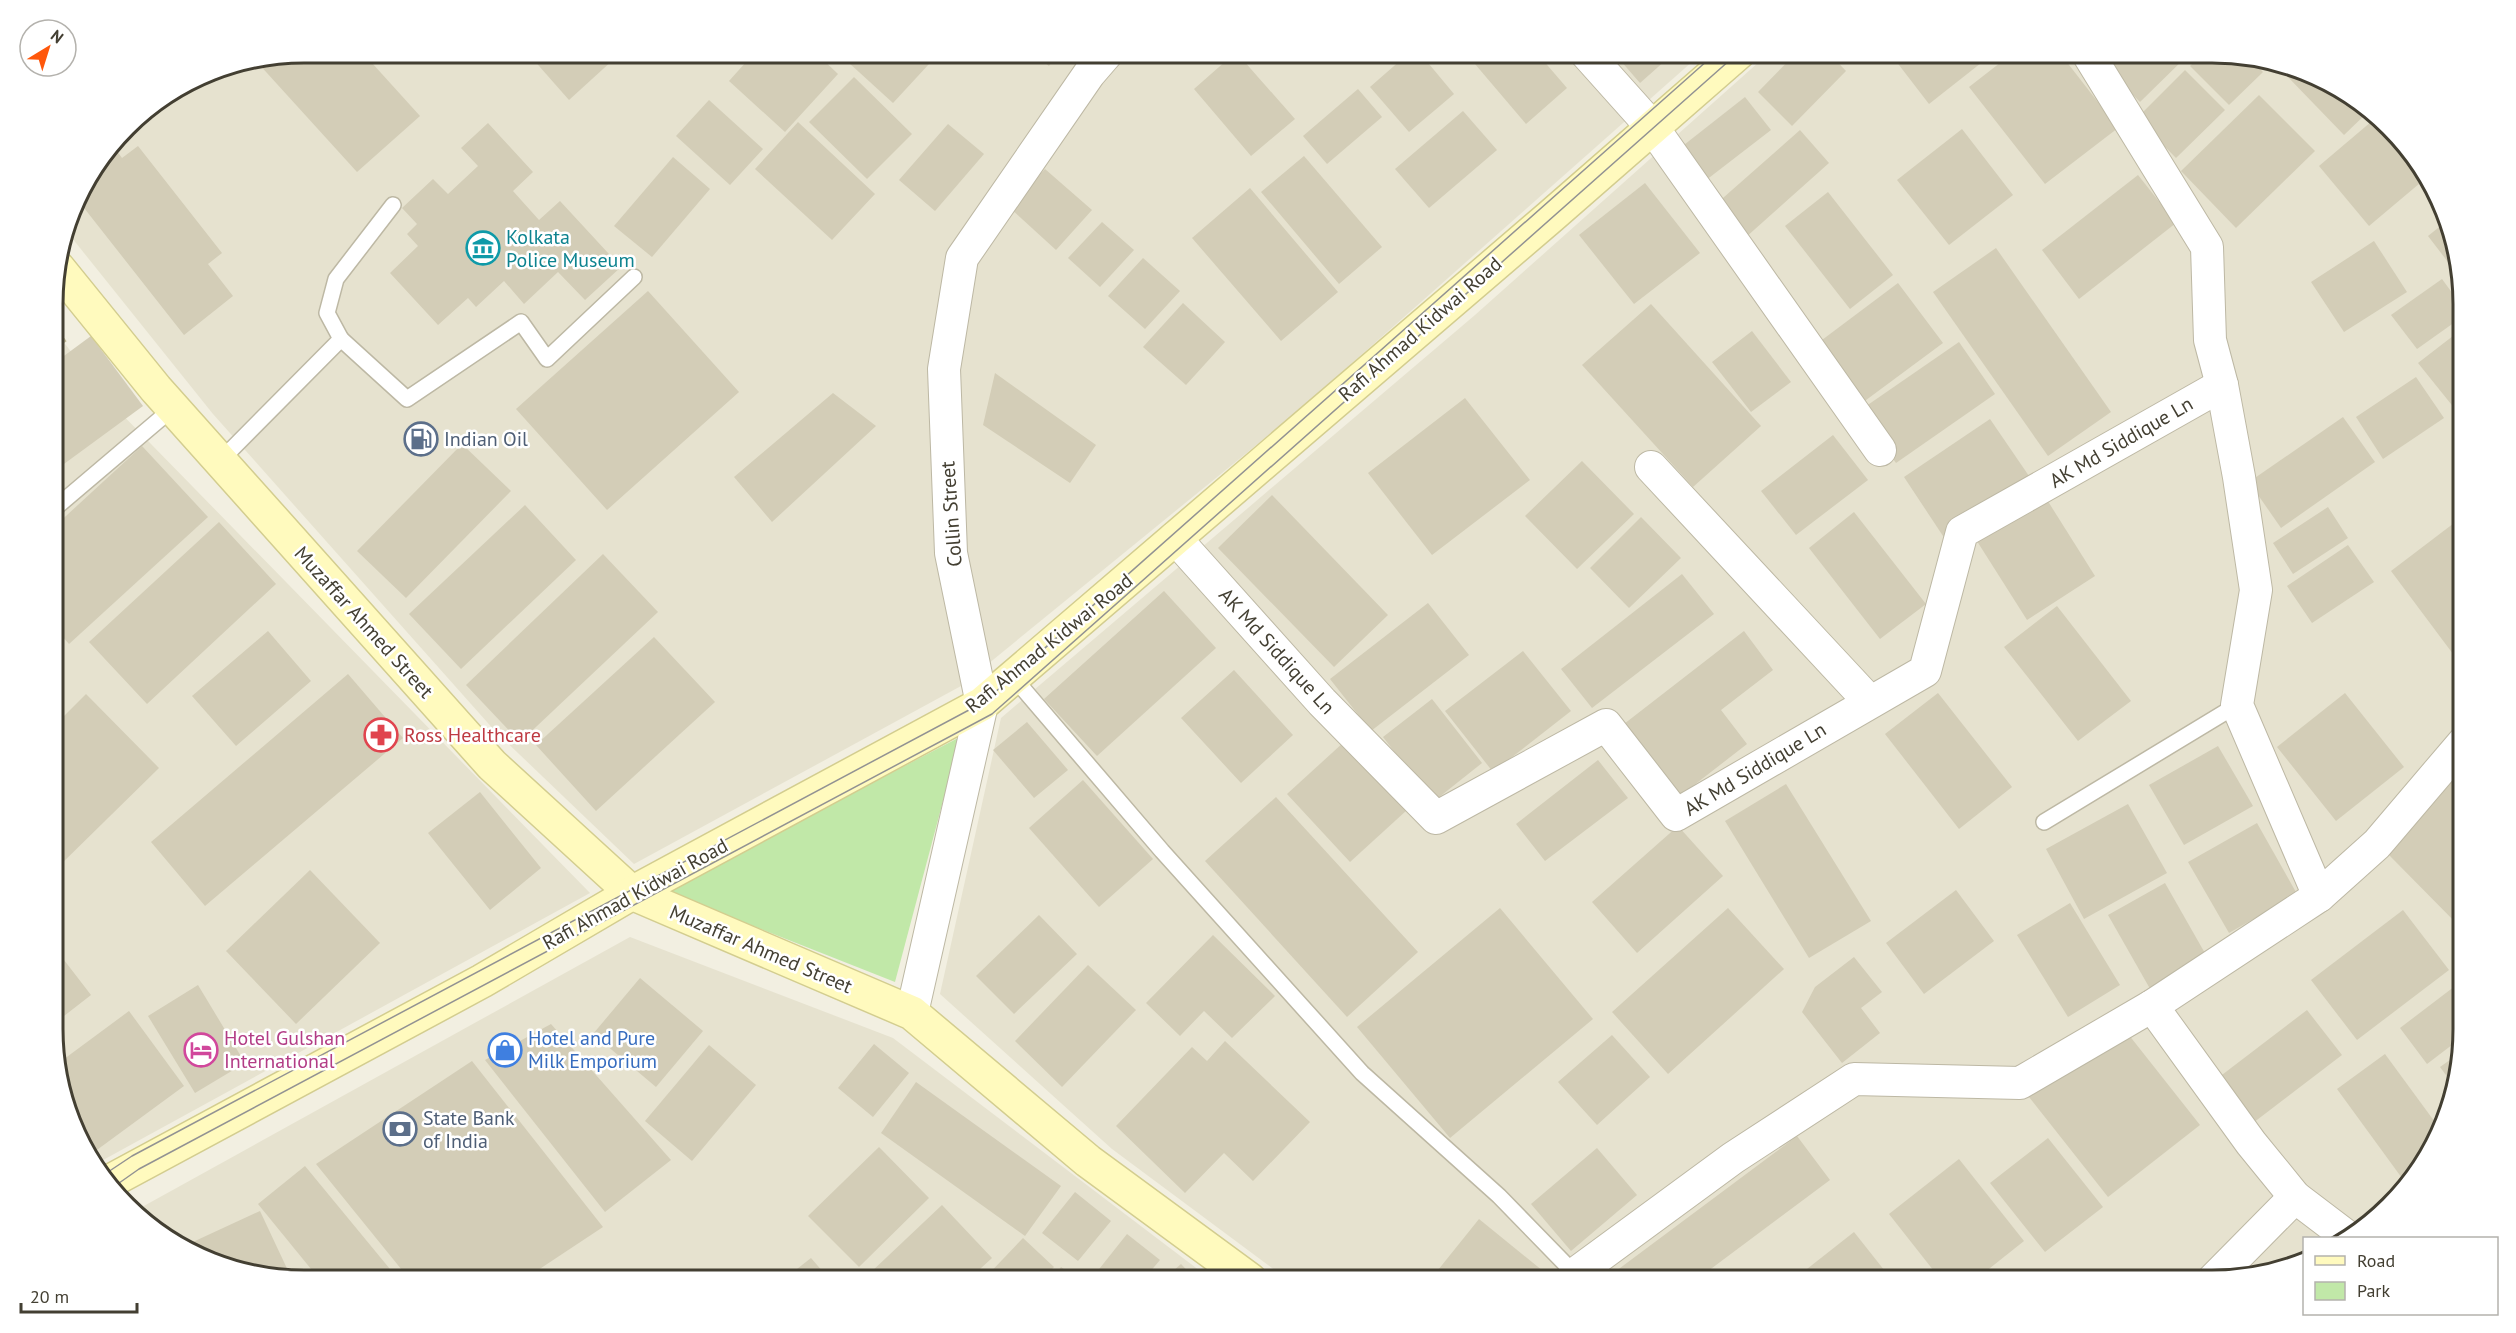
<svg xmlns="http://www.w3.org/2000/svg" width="2516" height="1333" viewBox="0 0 2516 1333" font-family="'PT Sans',sans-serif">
<rect width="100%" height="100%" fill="#f2efe1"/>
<g fill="#e6e2cf">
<polygon points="304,53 1702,53 1298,411 961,686 634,864 495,731 213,414 68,233 78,193 138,115 208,72"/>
<polygon points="1769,53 2212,53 2323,79 2378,115 2421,164 2461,272 2463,1029 2437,1140 2401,1195 2351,1238 2304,1238 2304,1261 2292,1267 2228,1280 1288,1280 1112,1149 940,994 1001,718 1475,315"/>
<polygon points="53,328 107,399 590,893 94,1165 55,1062"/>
<polygon points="630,937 893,1038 1212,1280 304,1280 193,1254 139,1218 133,1212"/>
</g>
<polygon fill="#c1e8a8" points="960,737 895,982 665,891"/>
<g fill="#d3cdb7">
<polygon points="304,52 362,52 420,116 357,172 257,62"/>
<polygon points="456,52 480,52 470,64"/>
<polygon points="539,52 609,52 614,59 569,100 532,58"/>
<polygon points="755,52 815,52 838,74 785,132 729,81"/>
<polygon points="837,52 917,52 929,64 893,103"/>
<polygon points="1031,52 1059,52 1049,66"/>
<polygon points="1236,52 1295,119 1251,156 1194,89"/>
<polygon points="1410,52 1419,52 1454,94 1409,132 1370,87"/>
<polygon points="1475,52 1536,52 1567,88 1526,124 1469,57"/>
<polygon points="1613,52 1675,52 1640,83"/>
<polygon points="1797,52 1828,52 1846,71 1792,126 1758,92"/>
<polygon points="1856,52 1873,52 1862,61"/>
<polygon points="1889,52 1995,52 1929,104"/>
<polygon points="2014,52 2059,52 2118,128 2045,184 1969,87"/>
<polygon points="2096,52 2191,52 2140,102 2094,54"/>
<polygon points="2204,52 2254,63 2263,72 2229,105 2190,66"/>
<polygon points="2185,70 2225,110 2176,158 2137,118"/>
<polygon points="2286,70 2323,79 2370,110 2344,135 2283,72"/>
<polygon points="854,77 912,134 867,179 809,122"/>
<polygon points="1358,89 1382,117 1327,164 1303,136"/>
<polygon points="2259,95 2315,151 2236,228 2181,171"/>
<polygon points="1745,97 1771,130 1701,184 1675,152"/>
<polygon points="709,100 763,149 730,185 676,136"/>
<polygon points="1463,111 1497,150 1429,208 1395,169"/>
<polygon points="2378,116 2421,164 2426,178 2369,226 2319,166"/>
<polygon points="798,122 875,194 832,240 755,169"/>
<polygon points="488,123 533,172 513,191 539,220 560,201 621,267 585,300 558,272 524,304 504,281 476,307 468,298 438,325 390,273 418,246 407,234 417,224 402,208 433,179 448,194 478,166 461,148"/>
<polygon points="948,124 984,154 935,211 899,180"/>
<polygon points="1962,129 2013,195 1949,245 1897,180"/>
<polygon points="1800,130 1829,163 1745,238 1715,205"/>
<polygon points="138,146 222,253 208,264 233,296 184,335 77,199 78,193 114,147 122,158"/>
<polygon points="1304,156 1382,247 1339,284 1261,192"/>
<polygon points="673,157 710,189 652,257 614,226"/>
<polygon points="1045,169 1092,210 1056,250 1010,208"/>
<polygon points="2138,175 2176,223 2079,299 2042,250"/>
<polygon points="1645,183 1700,253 1634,304 1579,235"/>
<polygon points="1250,188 1338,292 1281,341 1192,238"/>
<polygon points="1828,192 1893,275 1850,309 1785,226"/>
<polygon points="1102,222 1134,250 1100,287 1068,258"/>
<polygon points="2443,224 2461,272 2461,279 2428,236"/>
<polygon points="2374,241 2407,292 2344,332 2311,282"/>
<polygon points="1996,248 2111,412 2048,456 1933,292"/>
<polygon points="1143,258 1180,291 1145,329 1108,296"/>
<polygon points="2442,279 2461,305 2462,317 2417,349 2391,315"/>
<polygon points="1898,283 1943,343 1858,406 1814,346"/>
<polygon points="648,291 739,392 607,510 516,409"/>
<polygon points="1183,303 1225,342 1186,385 1143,347"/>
<polygon points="1651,304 1761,426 1693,487 1582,365"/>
<polygon points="2462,329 2462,404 2455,409 2418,363"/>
<polygon points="1752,331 1791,382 1751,412 1712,362"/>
<polygon points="91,336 143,406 53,472 53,364"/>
<polygon points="1959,342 1995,394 1896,463 1859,411"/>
<polygon points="995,373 1096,445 1070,483 983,425"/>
<polygon points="2416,377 2444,418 2383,459 2356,417"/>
<polygon points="833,393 876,426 772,522 734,477"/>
<polygon points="1465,398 1530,480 1432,555 1368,473"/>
<polygon points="2343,417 2375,462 2281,528 2249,482"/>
<polygon points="1990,419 2031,479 1945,539 1904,477"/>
<polygon points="1833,435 1868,480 1796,535 1761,491"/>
<polygon points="462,444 511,491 406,598 357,551"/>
<polygon points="142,446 208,517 69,644 54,627 54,527"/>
<polygon points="1582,461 1634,514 1577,569 1525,516"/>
<polygon points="1272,495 1388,615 1334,667 1218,548"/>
<polygon points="2044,495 2095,576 2027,620 1975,538"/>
<polygon points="525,505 576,560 461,669 409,614"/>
<polygon points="2328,507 2348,538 2293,574 2273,543"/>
<polygon points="1854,512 1926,604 1880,639 1809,548"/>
<polygon points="1641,517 1681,558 1629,608 1590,568"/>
<polygon points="2462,517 2462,666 2391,571"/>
<polygon points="219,522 276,584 147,704 89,642"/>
<polygon points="2348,545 2374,582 2312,623 2287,586"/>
<polygon points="603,554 658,612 520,742 466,685"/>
<polygon points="1682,574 1714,614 1592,708 1561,669"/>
<polygon points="1164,591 1216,648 1097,756 1044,699"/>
<polygon points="1428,603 1469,655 1371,731 1330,679"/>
<polygon points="2057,606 2131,701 2078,741 2004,647"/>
<polygon points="268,631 311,681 236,746 192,696"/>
<polygon points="1744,631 1773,670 1721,710 1747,744 1671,803 1615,731"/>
<polygon points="654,637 715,702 596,811 536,745"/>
<polygon points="1523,651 1571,711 1493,772 1445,711"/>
<polygon points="1234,670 1293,735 1241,783 1181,718"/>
<polygon points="348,674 403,738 205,906 151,842"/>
<polygon points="1938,693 2012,787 1959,829 1885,734"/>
<polygon points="2345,693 2404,767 2336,821 2277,747"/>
<polygon points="86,694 159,768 54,871 54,726"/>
<polygon points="1432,699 1482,763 1433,802 1383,737"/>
<polygon points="1027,722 1068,770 1034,798 993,750"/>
<polygon points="1344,742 1407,810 1350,862 1287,794"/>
<polygon points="2218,746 2253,806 2184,845 2149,785"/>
<polygon points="1598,760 1628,798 1545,861 1516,824"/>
<polygon points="2455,778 2463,787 2463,930 2389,855"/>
<polygon points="1083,780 1153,859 1099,907 1029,828"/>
<polygon points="1786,784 1871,921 1809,958 1725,821"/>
<polygon points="480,792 541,868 490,910 428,833"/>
<polygon points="1276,797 1418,952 1347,1017 1205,861"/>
<polygon points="2128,804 2167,873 2084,919 2046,849"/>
<polygon points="2257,823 2297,894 2229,933 2188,862"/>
<polygon points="1678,826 1723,876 1637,953 1592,902"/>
<polygon points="310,870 380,943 296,1024 226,951"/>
<polygon points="2165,883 2210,962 2153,994 2108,915"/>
<polygon points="1956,890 1994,941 1924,994 1886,943"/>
<polygon points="2070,903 2120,985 2068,1017 2017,935"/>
<polygon points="1500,908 1593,1019 1450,1138 1357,1027"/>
<polygon points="1728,908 1784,969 1668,1074 1612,1012"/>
<polygon points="2403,910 2449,970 2357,1040 2311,980"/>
<polygon points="1039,915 1077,954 1014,1014 976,976"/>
<polygon points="1213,935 1275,996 1232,1038 1204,1011 1180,1036 1146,1003"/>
<polygon points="54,947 91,995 55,1023 55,990"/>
<polygon points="1854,957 1882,992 1861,1008 1880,1033 1842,1063 1802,1012 1815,987"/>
<polygon points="1088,965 1136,1010 1062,1087 1015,1041"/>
<polygon points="640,978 703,1031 656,1087 593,1034"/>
<polygon points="2463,980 2463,1029 2461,1038 2427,1064 2400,1028"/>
<polygon points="198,985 245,1063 195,1093 148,1016"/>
<polygon points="2307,1010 2342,1055 2249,1126 2214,1081"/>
<polygon points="129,1011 184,1086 90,1155 56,1065"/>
<polygon points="551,1024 671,1160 605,1212 485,1060"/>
<polygon points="2121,1025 2200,1125 2108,1197 2029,1097"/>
<polygon points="1612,1035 1650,1077 1597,1125 1558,1082"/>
<polygon points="1225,1041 1310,1122 1253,1181 1224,1153 1185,1193 1116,1126 1192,1047 1207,1061"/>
<polygon points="874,1044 909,1073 873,1117 838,1088"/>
<polygon points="709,1045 756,1085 692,1161 645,1121"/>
<polygon points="2385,1054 2440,1129 2437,1140 2407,1185 2337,1089"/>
<polygon points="2457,1055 2451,1082 2440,1067"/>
<polygon points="472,1061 603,1227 523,1280 410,1280 316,1164"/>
<polygon points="916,1082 1061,1186 1025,1236 881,1133"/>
<polygon points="1797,1136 1830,1180 1696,1280 1611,1280 1608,1277"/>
<polygon points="2048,1138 2103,1207 2045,1252 1990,1183"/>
<polygon points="879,1147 929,1198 859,1267 808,1216"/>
<polygon points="1597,1148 1637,1195 1571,1251 1531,1204"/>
<polygon points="1959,1159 2024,1241 1975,1280 1941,1280 1889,1214"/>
<polygon points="305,1166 399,1280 320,1280 258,1204"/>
<polygon points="1075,1192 1111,1221 1078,1261 1042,1233"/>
<polygon points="942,1205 992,1258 968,1280 874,1280 869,1274"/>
<polygon points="260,1211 291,1277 193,1254 182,1247"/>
<polygon points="1479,1219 1543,1271 1536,1280 1430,1280"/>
<polygon points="1854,1232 1892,1280 1793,1280"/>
<polygon points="1127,1234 1160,1260 1143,1280 1105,1280 1096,1273"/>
<polygon points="1023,1238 1054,1267 1042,1280 983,1280"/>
<polygon points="811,1258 830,1280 783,1280"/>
<polygon points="2243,1260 2254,1275 2228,1280"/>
<polygon points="1181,1264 1196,1280 1163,1280"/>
<polygon points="1061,1267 1079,1280 1052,1280"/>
</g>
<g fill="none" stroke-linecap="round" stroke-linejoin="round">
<g stroke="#bdb8a4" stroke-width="18">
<g id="lane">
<polyline points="341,339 327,313 336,279 393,205"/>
<polyline points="220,461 341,339 407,399 521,322 547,359 634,277"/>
<polyline points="54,509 173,408"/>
<polyline points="1013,677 1162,851 1362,1073 1499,1196 1575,1274"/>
<polyline points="2044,822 2237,705"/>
</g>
</g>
<g stroke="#bdb8a4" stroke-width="34">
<g id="street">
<polyline points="1585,52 1653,128 1880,450"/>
<polyline points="2087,52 2207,247 2210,340 2222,385 2239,477 2256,590 2237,705 2319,896"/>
<polyline points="1651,467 1869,701"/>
<polyline points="1175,538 1322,702 1436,818 1606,725 1676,815 1925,671 1962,532 2222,385"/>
<polyline points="2152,1006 2251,1143 2295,1197 2349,1238"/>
<polyline points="912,1013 982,704 951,553 944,369 962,258 1089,74 1108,52"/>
<polyline points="1571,1280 1575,1274 1733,1158 1854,1079 2020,1083 2152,1006 2319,896 2377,844 2463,743"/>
<polyline points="2213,1280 2295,1197"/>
</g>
</g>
<g stroke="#d3cd8f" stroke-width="36">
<g id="secondary">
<polyline points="58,268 156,389 492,765 632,893 912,1013 1088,1161 1250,1280"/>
<polyline points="107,1183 482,981 632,893 982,704 1550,217 1739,52"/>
</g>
</g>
<polyline stroke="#bfb795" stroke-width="4" stroke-dasharray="3 3" stroke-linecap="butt" points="53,348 68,338"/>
<use href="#lane" stroke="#fff" stroke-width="15"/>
<use href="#street" stroke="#fff" stroke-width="32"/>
<use href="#secondary" stroke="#fffabe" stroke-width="33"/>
<g stroke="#929292" stroke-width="1.5">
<polyline points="102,1176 132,1156 984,702 1717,52"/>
<polyline points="112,1188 139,1169 992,714 1739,52"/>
</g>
</g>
<defs>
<g id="museum-ring" transform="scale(1.725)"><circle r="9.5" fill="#fff" stroke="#0f9aa8" stroke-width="1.5"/><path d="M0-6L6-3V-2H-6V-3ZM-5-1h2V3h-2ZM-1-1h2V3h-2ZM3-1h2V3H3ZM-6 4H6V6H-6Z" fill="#0f9aa8"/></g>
<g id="fuel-ring" transform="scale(1.725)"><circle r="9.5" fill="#fff" stroke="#5c6f8a" stroke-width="1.5"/><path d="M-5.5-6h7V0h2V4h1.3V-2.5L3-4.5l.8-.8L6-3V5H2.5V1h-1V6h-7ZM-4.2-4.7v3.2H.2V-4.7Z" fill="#5c6f8a"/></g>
<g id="pharmacy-ring" transform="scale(1.725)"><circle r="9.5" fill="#fff" stroke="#e0444e" stroke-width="1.5"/><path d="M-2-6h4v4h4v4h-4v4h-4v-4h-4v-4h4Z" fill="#e0444e"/></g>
<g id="hotel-ring" transform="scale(1.725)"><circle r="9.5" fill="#fff" stroke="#d1479c" stroke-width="1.5"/><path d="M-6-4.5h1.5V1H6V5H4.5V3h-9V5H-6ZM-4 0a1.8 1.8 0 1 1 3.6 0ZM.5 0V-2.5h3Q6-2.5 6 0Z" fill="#d1479c"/></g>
<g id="shop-ring" transform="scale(1.725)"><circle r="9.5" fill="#fff" stroke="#3f7fe0" stroke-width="1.5"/><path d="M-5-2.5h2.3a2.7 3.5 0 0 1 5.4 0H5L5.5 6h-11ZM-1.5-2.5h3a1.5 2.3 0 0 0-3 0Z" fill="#3f7fe0"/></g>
<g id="bank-ring" transform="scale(1.725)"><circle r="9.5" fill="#fff" stroke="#5c6f8a" stroke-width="1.5"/><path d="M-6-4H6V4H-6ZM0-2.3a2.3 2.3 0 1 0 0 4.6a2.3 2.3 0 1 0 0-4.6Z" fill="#5c6f8a"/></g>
</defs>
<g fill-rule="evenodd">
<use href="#museum-ring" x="483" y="248"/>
<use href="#fuel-ring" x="421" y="439"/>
<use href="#pharmacy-ring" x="381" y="735"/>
<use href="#hotel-ring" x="201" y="1050"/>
<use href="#shop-ring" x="505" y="1050"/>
<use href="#bank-ring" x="400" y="1129"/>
</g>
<g text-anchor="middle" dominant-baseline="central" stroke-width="5" stroke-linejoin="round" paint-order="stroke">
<g font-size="20" fill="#0d838f" stroke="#fff" text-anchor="start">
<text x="506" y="237">Kolkata<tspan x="506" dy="23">Police Museum</tspan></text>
</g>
<g font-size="20" fill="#433f32" stroke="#fff">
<text transform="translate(1420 329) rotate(-41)">Rafi Ahmad Kidwai Road</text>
<text transform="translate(2121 442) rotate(-30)">AK Md Siddique Ln</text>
<text transform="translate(951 514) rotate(-94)">Collin Street</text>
<text transform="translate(364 622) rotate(48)">Muzaffar Ahmed Street</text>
<text transform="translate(1049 643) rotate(-39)">Rafi Ahmad Kidwai Road</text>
<text transform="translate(1277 651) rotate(48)">AK Md Siddique Ln</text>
<text transform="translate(1755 769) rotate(-31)">AK Md Siddique Ln</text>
<text transform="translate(635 894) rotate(-29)">Rafi Ahmad Kidwai Road</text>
<text transform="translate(761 949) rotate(23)">Muzaffar Ahmed Street</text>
</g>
<g font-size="20" fill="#4e5e75" stroke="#fff" text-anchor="start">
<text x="444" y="439">Indian Oil</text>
<text x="423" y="1118">State Bank<tspan x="423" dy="23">of India</tspan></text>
</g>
<g font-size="20" fill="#be3a42" stroke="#fff" text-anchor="start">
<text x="404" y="735">Ross Healthcare</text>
</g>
<g font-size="20" fill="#b23c85" stroke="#fff" text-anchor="start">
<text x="224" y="1038">Hotel Gulshan<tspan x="224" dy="23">International</tspan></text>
</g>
<g font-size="20" fill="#366cbe" stroke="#fff" text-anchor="start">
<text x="528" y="1038">Hotel and Pure<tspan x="528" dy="23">Milk Emporium</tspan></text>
</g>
</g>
<path d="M0 0H2516V1333H0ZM304 63H2212A241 241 0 0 1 2453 304V1029A241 241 0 0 1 2212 1270H304A241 241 0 0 1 63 1029V304A241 241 0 0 1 304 63Z" fill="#fff" fill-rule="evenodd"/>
<path fill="none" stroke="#433f32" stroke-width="3" d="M304 63H2212A241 241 0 0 1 2453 304V1029A241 241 0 0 1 2212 1270H304A241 241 0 0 1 63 1029V304A241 241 0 0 1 304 63Z"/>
<rect x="2303" y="1237" width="195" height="78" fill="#ffffff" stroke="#b4b2ad" stroke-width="1.5"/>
<rect x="2315" y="1256" width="30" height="9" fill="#fffabe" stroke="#b4b2ad" stroke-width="1.5"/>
<text x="2357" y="1267" font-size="18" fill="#433f32">Road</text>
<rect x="2315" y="1282" width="30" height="18" fill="#c1e8a8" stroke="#b4b2ad" stroke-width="1.5"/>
<text x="2357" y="1297" font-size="18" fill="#433f32">Park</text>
<g transform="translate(48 48) rotate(38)"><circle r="28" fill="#ffffff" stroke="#b4b2ad" stroke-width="1.5"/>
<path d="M0-4.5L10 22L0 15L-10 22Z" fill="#ff570b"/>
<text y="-9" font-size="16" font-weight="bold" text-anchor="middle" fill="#433f32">N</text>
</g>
<path d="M21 1303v9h116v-9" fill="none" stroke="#433f32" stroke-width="3"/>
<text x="30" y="1303" font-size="18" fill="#433f32" stroke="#ffffff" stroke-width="4.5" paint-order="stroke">20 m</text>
</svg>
